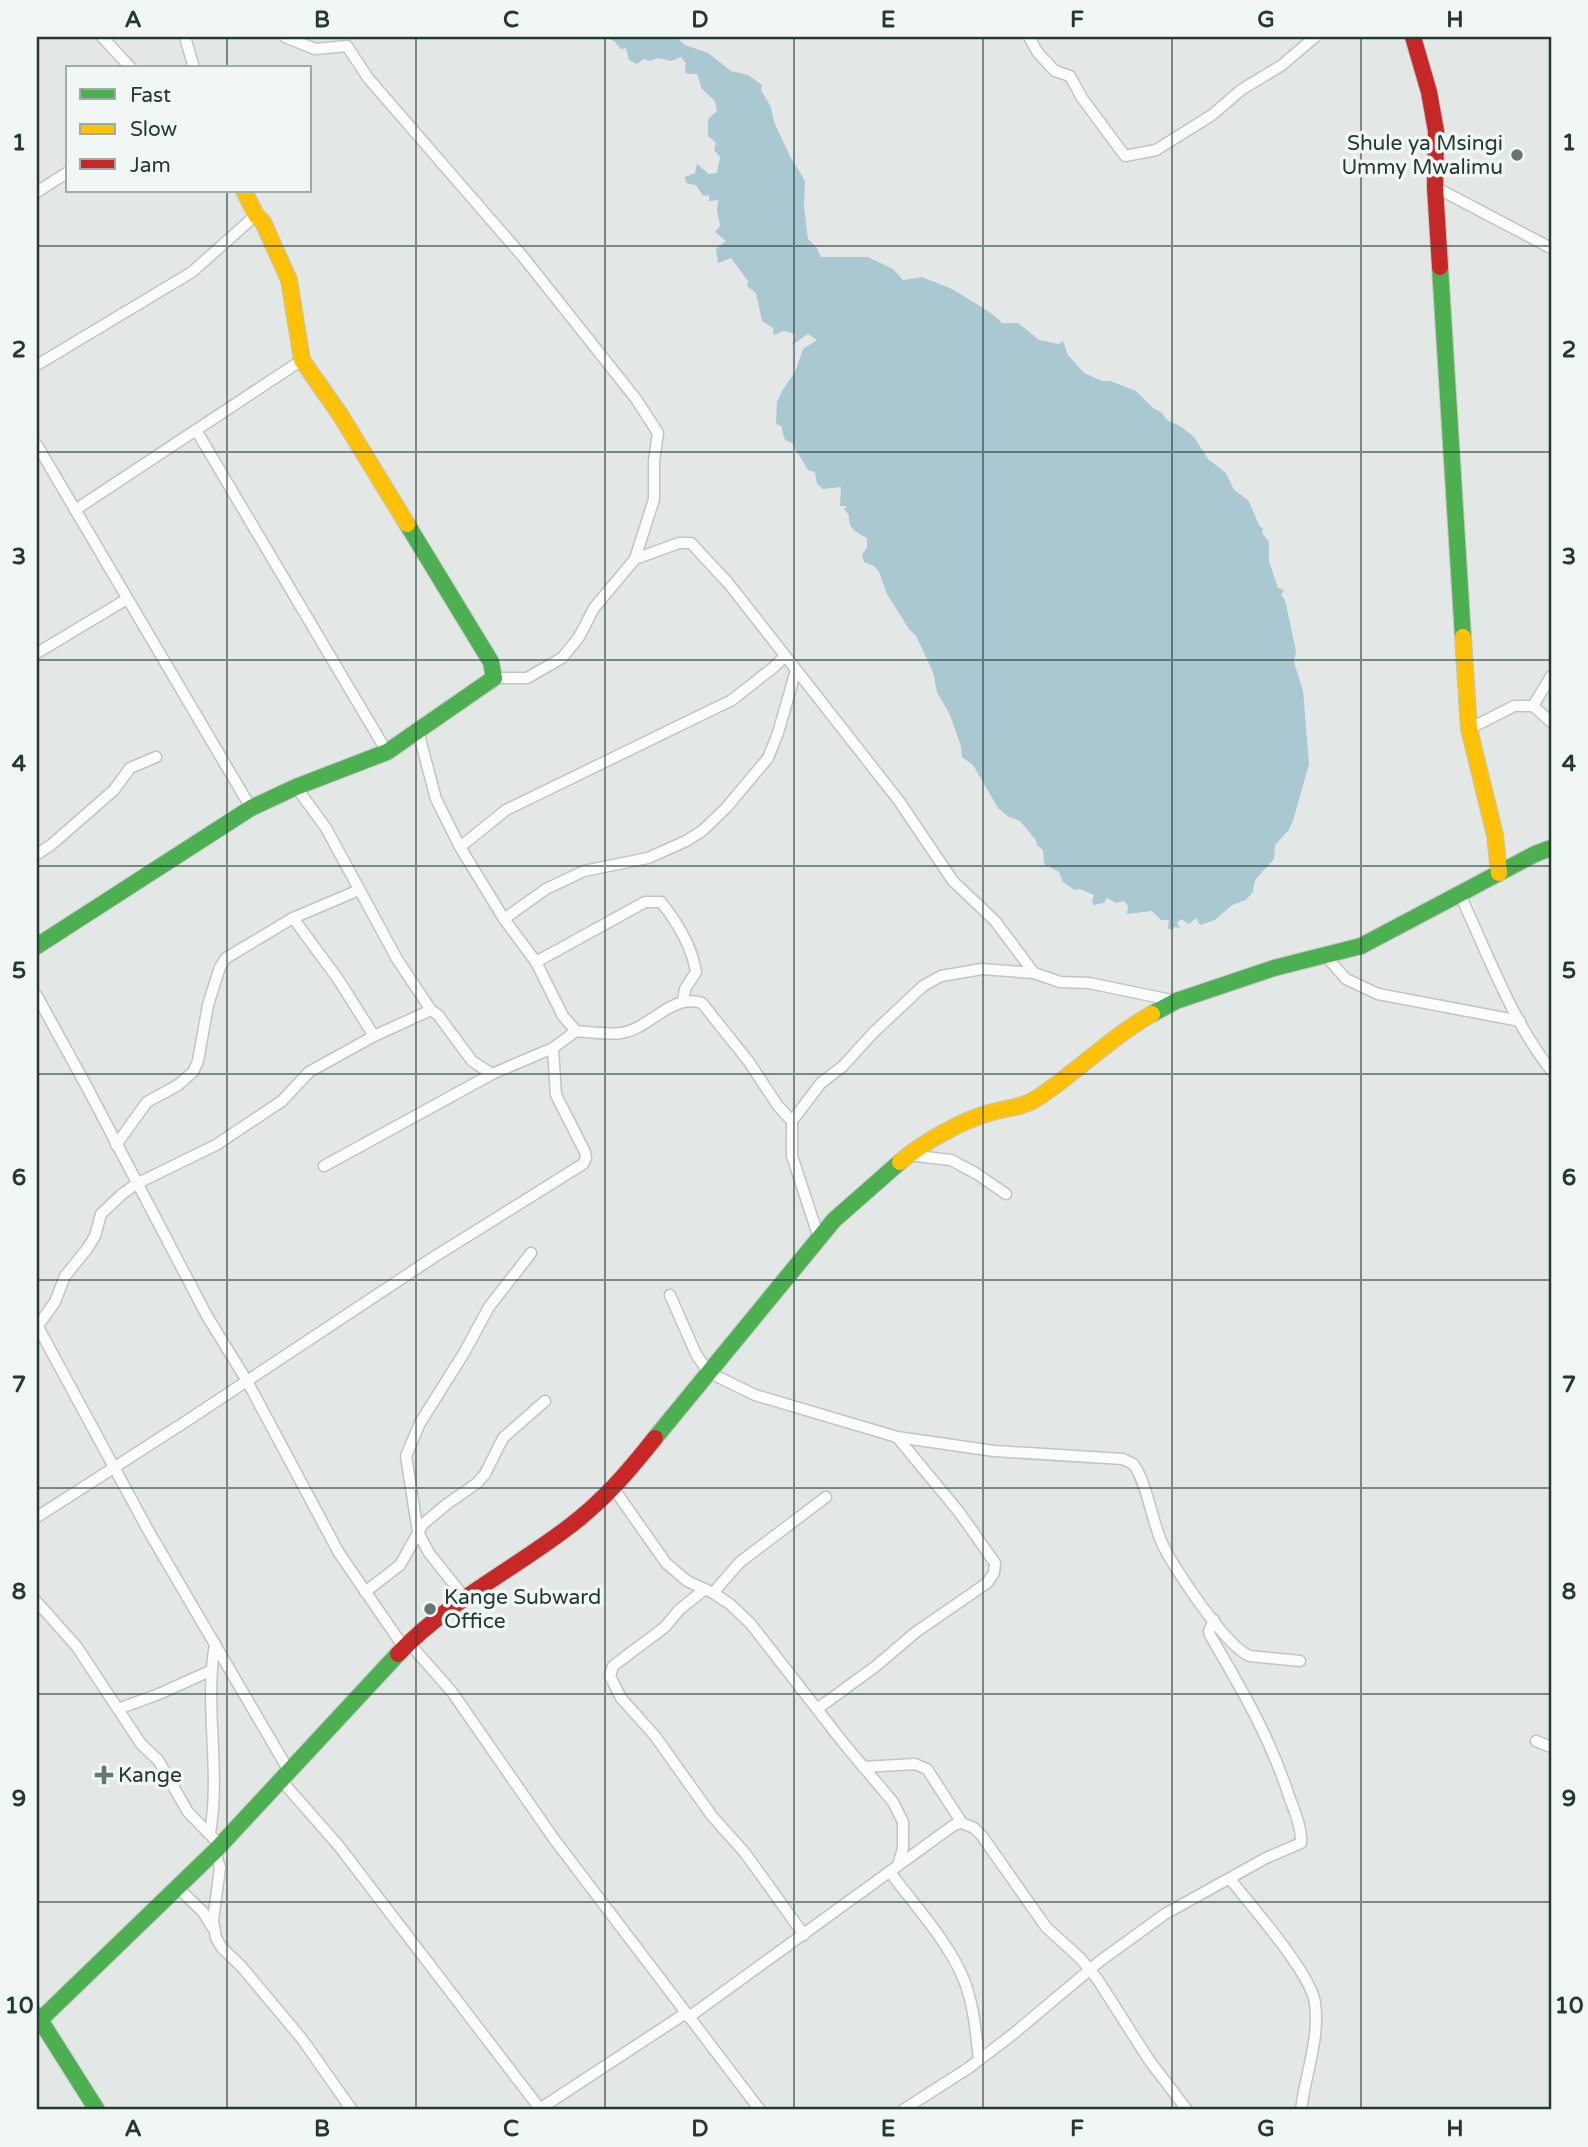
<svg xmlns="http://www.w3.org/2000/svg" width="1588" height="2147" viewBox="0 0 1588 2147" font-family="'Varela Round',sans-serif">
<rect width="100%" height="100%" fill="#e3e8e6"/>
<path fill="#a9c8d1" d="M604,37H676L685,45L708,53L731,71L748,75L762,85L761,90L771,107L774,122L790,156L805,181L804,207L808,239L817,248L821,257H868L893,269L903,280L922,277L952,289L991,313L1002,323H1018L1039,340L1059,344L1063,341L1068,355L1084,373L1102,381H1110L1136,391L1153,408L1162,413L1167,420L1180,426L1194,437L1208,459L1226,473L1234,490L1248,500L1260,527L1263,528L1262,533L1269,542V561L1278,588L1284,590L1281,595L1285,600L1296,651L1294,662L1303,691L1309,764L1293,821L1288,831L1275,845L1274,859L1255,880L1253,892L1246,900L1232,905L1215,920L1200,925L1196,918L1189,924L1181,919L1177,923L1180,928L1175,927L1171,930L1168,928L1169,920H1161L1152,911L1127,914L1128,906L1124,901L1116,903L1107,898L1104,903L1094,905L1092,902L1094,895L1080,889L1075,890L1063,882L1059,872L1044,864L1043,850L1037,845L1036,840L1020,821L1009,817L998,808L973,765L962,757L961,746L950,715L937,692L933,672L916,636L909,629L887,594L879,572L874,566L864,562L862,555L867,547V538C858,533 847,529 849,515L844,509L847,506H840L841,487L823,489L817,484L815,472L808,470L792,443L785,440L781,426L776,424L777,402L782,391L795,372L803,349L817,340L808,334L792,345L795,337L792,333L783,331L775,335L773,333V328L762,321L756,293L747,286L748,281L731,258L718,263L716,249L726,241L715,232L720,226L717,210L718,200L709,201V195L703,196L696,185L686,183L685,177L695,173L697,164L709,174L717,173L720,157L714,150L716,143L708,136V119L717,111L715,101L702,89L697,74H688L685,72L686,63L681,57L671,61L658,58L650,61L644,59L637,64L629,60L626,48L621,49L614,41Z"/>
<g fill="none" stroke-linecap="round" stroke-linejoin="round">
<g stroke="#c0c5c3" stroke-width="13">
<g id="street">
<polyline points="102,37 131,68"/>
<polyline points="185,37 194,68"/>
<polyline points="285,37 315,49 347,46 368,78 524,258 636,399 658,433 654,461 654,499 635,559"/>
<polyline points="1029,37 1038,53 1055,71 1070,76 1082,98 1125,156 1156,150 1212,115 1241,90 1282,65 1315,37"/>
<polyline points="1435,187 1551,248"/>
<polyline points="37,192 68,172"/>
<polyline points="37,365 192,272 256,215"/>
<polyline points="196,430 387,752"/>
<polyline points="37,445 251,808"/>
<polyline points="75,510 302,360"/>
<polyline points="37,653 127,599"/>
<polyline points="494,678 527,678 562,658 579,637 594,608 635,559 679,543 691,543 729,584 899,801 953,881 995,921 1034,973"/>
<polyline points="1533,706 1551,676"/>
<polyline points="1469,729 1514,706 1533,706 1551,722"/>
<path d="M418,731L436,799L460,847L504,919L536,962L563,1016L576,1031C590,1032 607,1035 621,1033C650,1029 671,993 702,1003L749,1062L778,1106L792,1121"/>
<polyline points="296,787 326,828 397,959 431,1010 438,1015 472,1061 492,1074"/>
<polyline points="460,847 506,810 732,700 774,667 785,656"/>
<polyline points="37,854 51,845 114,790 130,768 156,757"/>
<path d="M1459,893C1486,949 1512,1022 1551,1070"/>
<polyline points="293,918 338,979 374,1036"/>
<polyline points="504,919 546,889 584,871 648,858 686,841 702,831 726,808 768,758 778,733 796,670"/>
<polyline points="1325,955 1346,979 1378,994 1520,1021"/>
<path d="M536,962L645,902H661C677,922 692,947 696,972L685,989L683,1000"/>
<polyline points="37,996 88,1089 207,1316 247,1381 339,1553 405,1649"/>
<polyline points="116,1145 147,1102 178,1085 193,1072 198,1061 208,1005 220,967 226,958 293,918 359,890"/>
<polyline points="908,1155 951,1160 977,1174 1006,1194"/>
<polyline points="324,1166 492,1074 553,1048 576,1031"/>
<polyline points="819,1238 792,1156 792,1121 821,1083 843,1066 873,1033 923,986 941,976 982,969 1034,973 1060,982 1089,983 1176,1001"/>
<path d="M670,1295L696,1354L708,1372L755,1395L897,1437L994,1451L1123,1459C1126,1461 1130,1462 1133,1464C1145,1477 1153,1523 1161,1541C1171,1565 1227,1648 1250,1656L1300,1661"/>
<polyline points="37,1325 148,1530 289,1771"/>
<polyline points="37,1327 55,1302 65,1276 87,1249 95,1236 101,1214 121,1195 136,1184 216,1145 282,1101 309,1072 374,1036 431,1010"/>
<polyline points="614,1489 666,1563 687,1581 713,1593 730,1604 750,1623 845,1745 893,1802 903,1822 903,1848 898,1865"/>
<polyline points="37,1517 185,1422 434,1257 583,1164 586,1158 585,1152 556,1095 553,1048"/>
<polyline points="705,1589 679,1610 665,1627 613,1666 610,1676 621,1698 655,1736 712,1816 745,1853 804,1935"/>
<polyline points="365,1592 400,1565 423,1524 447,1504 477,1483 485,1474 503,1438 545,1401"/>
<polyline points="713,1593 740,1562 826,1497"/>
<polyline points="465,1598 429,1553 418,1532 406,1456 420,1423 464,1353 489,1307 531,1253"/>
<polyline points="37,1602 77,1647 141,1744 158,1760 188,1812 220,1845"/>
<polyline points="409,1643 452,1692 554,1839 760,2110"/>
<polyline points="118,1709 159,1694 210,1671"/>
<polyline points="817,1709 876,1666 916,1632 987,1583 994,1573 995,1563 959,1512 897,1437"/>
<polyline points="1536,1741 1551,1747"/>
<polyline points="863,1767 915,1764 927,1769 962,1823"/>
<polyline points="280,1779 338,1845 541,2110"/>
<path d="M210,1833C221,1771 204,1706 215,1644"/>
<polyline points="215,1851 220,1868 213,1920 216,1938 222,1948 241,1966 302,2039 352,2110"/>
<path d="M890,1872C915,1906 948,1941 964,1980C974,2006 976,2033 979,2060"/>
<path d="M1230,1879C1250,1904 1312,1975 1315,2003C1320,2039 1305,2075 1301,2110"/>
<polyline points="177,1887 203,1912 212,1927"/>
<polyline points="689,2017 954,1825 962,1823 974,1828 982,1836 1046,1927 1081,1959 1098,1980 1149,2060 1187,2110"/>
<polyline points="538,2110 686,2013"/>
<path d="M903,2110L967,2069L1012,2035L1100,1961L1165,1914L1266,1858L1301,1843C1302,1828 1294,1810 1289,1796C1269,1735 1242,1690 1210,1635L1209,1631L1214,1620"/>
</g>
</g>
<g stroke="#c0c5c3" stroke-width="18">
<g id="fast">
<polyline points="1440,267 1463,637"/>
<polyline points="37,946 251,808 296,787 387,752 494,678 491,662 407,524"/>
<polyline points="1152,1014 1176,1001 1274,968 1361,946 1535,854 1551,848"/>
<polyline points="655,1438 834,1220 900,1162"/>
<polyline points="37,2015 97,2110"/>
<polyline points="40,2020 215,1851 398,1654"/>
</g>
</g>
<g stroke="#c0c5c3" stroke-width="18">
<g id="slow">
<polyline points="244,191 256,215 263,222 289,280 302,360 341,416 407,524"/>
<polyline points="1463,637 1469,729 1495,835 1499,873"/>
<path d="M900,1162C922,1143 961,1121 989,1113C1008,1107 1021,1109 1039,1097C1078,1071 1111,1037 1152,1014"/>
</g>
</g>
<g stroke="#c0c5c3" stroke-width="18">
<g id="jam">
<polyline points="1413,37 1429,92 1436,131 1435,187 1440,267"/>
<path d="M398,1654C447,1602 513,1570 570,1526C605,1499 628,1472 655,1438"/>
</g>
</g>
<use href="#street" stroke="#fbfcfb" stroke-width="10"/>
<use href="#fast" stroke="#4caf50" stroke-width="16"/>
<use href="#slow" stroke="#ffc107" stroke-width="16"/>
<use href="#jam" stroke="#c62828" stroke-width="16"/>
</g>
<path fill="none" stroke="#243835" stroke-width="2" stroke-opacity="0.55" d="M227,37V68M416,37V2110M605,37V2110M794,37V2110M983,37V2110M1172,37V2110M1361,37V2110M227,191V2110M37,246H1551M37,452H1551M37,660H1551M37,866H1551M37,1074H1551M37,1280H1551M37,1488H1551M37,1694H1551M37,1902H1551"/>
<g fill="#677673" stroke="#f1f7f5" stroke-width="2.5">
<circle cx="1517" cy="155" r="7"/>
<circle cx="430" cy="1609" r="7"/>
<path d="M100.5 1764.5h7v7h7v7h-7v7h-7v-7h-7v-7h7z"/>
</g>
<g text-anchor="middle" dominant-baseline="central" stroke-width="7" stroke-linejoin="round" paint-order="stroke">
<g font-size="21" fill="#243835" stroke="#f1f7f5" text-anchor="start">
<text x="1503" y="143" text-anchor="end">Shule ya Msingi<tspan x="1503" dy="24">Ummy Mwalimu</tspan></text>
<text x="444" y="1597">Kange Subward<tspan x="444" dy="24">Office</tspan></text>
<text x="118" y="1775">Kange</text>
</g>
</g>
<rect width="1588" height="2147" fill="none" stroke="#f1f7f5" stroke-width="77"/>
<rect x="66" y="66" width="245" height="126" fill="#f1f7f5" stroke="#9faba8" stroke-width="2"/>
<rect x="80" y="89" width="35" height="10" fill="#4caf50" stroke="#9faba8" stroke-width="2"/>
<text x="130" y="102" font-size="21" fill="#243835">Fast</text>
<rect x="80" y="124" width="35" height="10" fill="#ffc107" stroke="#9faba8" stroke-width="2"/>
<text x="130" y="136" font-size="21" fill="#243835">Slow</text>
<rect x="80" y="159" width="35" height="10" fill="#c62828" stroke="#9faba8" stroke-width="2"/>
<text x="130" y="172" font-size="21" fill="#243835">Jam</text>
<rect x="38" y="38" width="1512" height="2070" fill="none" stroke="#243835" stroke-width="2.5"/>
<g font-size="23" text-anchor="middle" font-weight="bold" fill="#243835">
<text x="133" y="27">A</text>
<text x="322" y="27">B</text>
<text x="511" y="27">C</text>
<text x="700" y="27">D</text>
<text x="888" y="27">E</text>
<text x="1077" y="27">F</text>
<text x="1266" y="27">G</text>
<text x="1455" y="27">H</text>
<text x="19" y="150">1</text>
<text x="1569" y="150">1</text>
<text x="19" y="357">2</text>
<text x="1569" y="357">2</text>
<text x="19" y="564">3</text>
<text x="1569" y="564">3</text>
<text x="19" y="771">4</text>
<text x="1569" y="771">4</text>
<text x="19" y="978">5</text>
<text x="1569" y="978">5</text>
<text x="19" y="1185">6</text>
<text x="1569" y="1185">6</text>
<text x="19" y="1392">7</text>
<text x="1569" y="1392">7</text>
<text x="19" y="1599">8</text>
<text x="1569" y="1599">8</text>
<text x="19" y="1806">9</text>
<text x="1569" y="1806">9</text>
<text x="19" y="2013">10</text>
<text x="1569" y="2013">10</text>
<text x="133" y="2136">A</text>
<text x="322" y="2136">B</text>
<text x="511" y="2136">C</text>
<text x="700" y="2136">D</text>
<text x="888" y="2136">E</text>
<text x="1077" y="2136">F</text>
<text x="1266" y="2136">G</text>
<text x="1455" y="2136">H</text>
</g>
</svg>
